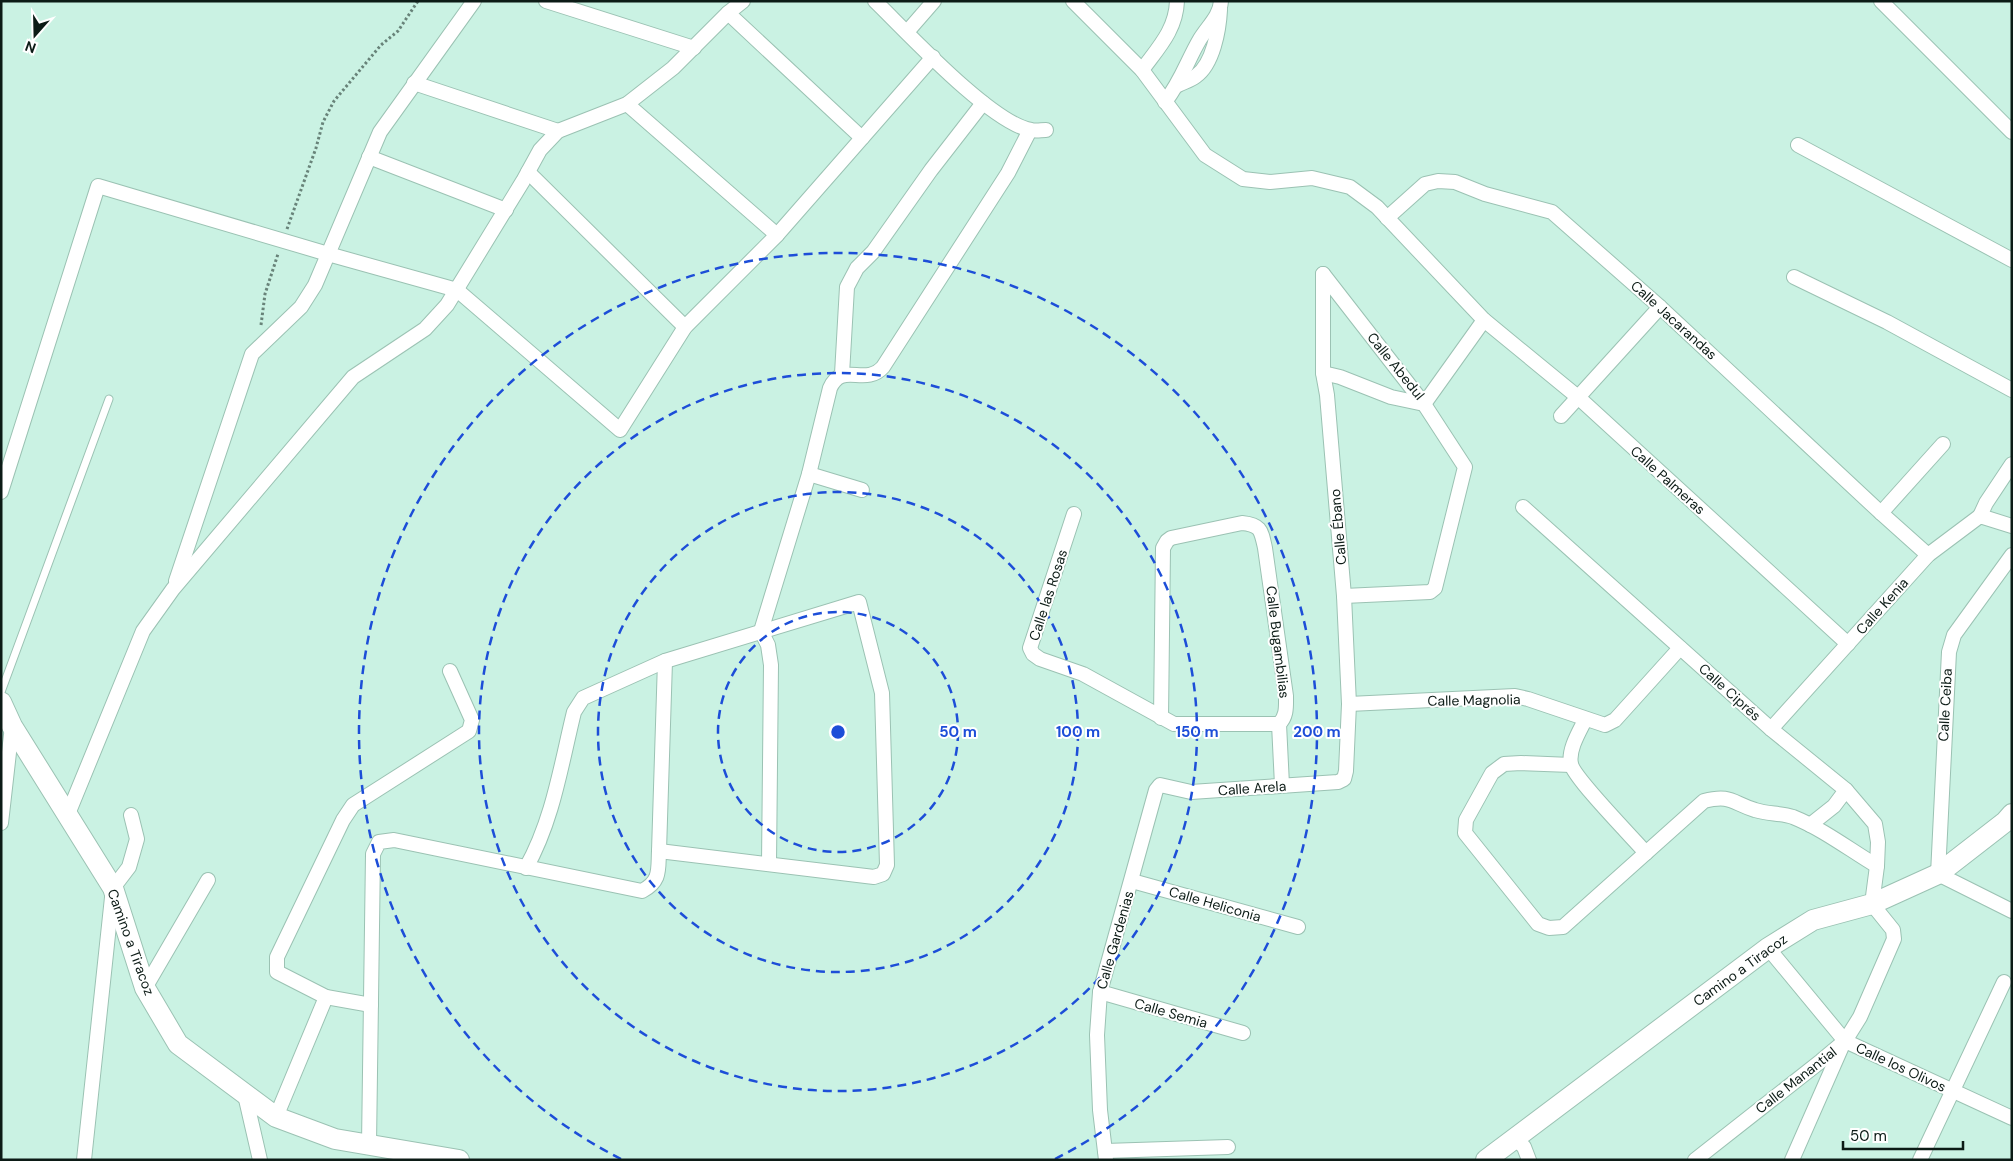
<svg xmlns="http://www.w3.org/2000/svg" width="2013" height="1161" viewBox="0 0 2013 1161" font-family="'DM Sans',sans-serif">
<rect width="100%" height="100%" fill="#caf2e3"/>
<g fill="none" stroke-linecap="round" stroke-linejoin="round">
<g stroke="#9bc2b3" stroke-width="9">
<polyline id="lane" points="1,692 109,399"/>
</g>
<g stroke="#9bc2b3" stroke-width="16">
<g id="street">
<polyline points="546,1 694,48"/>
<path d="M875,1C907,32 991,123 1031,130C1036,131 1041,130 1046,130"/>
<polyline points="1073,1 1142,70 1205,155 1243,179 1270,182 1312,178 1350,187 1377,207 1484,320 1579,398 1848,644"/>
<polyline points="1881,1 2012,132"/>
<polyline points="728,13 862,138"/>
<polyline points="907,32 934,1"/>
<path d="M1142,70C1158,48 1176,30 1177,1"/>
<polyline points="414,83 558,131"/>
<path d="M1178,85C1184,82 1191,80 1196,76C1213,64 1219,30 1220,10"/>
<path d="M1165,102C1182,80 1187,61 1200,39C1208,26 1220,16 1221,1"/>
<polyline points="627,104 777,235"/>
<polyline points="1798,145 2012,260"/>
<polyline points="369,157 506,210"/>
<polyline points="528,172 685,327"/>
<polyline points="1387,218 1425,184 1438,181 1455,182 1485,194 1552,212 1660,307 1881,513 1928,555"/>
<polyline points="1323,274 1424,404 1465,467 1435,588 1430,592 1344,596"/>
<polyline points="1794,277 1887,322 2012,390"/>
<polyline points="1323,373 1340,377 1391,397 1424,404"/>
<polyline points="842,374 847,287 857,268 873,252 931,170 983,103"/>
<polyline points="1424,404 1484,320"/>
<polyline points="1561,416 1660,307"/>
<polyline points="809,474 862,490"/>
<polyline points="1,492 98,186 328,254 457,290 620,430 685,327 777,235 933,57"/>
<polyline points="1523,507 1771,729 1846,790 1875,824 1878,842 1877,866 1872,904 1893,930 1894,939 1860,1017 1845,1041 1821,1061 1695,1160"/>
<polyline points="1881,513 1943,444"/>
<polyline points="1074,514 1030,648 1033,654 1040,659 1083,674 1174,724 1279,724"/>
<polyline points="1980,516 1986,503 2012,464"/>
<polyline points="2012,555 1954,635 1949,652 1938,874 2012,911"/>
<polyline points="176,581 252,354 301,307 315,285 380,132 474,1"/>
<polyline points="1349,704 1515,696 1528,699 1605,725 1615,720 1680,648"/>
<path d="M1161,718L1163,548L1167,541L1171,538L1242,523C1261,525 1261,530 1265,548L1286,696C1286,707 1287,716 1279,724L1282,785"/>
<path d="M1585,720C1579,732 1568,750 1571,764C1574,778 1633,838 1646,853"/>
<polyline points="1771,729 1928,555 1980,516 2012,526"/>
<path d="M1571,765L1521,763L1504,764L1492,773L1466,820L1465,833L1538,924L1549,928L1563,927L1704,801C1731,794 1732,803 1755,810C1767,814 1781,813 1793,817C1823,829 1850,850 1877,866"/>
<polyline points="68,814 143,631 173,589 353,377 425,329 447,305 523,181 540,150 558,131 627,104 673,68 728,13 743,1"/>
<polyline points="1,823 12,726"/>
<polyline points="1810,825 1834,806 1846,790"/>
<path d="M769,864L771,665L768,645L761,631L809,474L830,388C842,361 865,387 883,367L1008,173L1030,130"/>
<path d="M526,868C553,820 561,765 574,712L583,698L665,661L859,602L882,693L887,865L883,874L874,877L659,851"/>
<polyline points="1132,881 1298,927"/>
<polyline points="1768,948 1845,1041 2012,1118"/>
<polyline points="145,988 208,880"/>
<polyline points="1100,992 1243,1033"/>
<polyline points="371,1005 326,997 277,972 277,957 343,820 353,805 469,731 472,720 450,671"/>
<polyline points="245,1095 260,1160"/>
<polyline points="276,1117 326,997"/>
<polyline points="1515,1138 1524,1147 1529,1160"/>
<path d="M369,1145L373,854L379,842L394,840L642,891C661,881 658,870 659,851L665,661"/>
<polyline points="1105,1151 1228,1147"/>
<polyline points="84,1160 113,888 129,867 137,839 131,815"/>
<polyline points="1106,1160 1100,1110 1097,1035 1100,992 1156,790 1160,785 1191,792 1338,782 1344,779 1346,771 1349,704 1344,596 1327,395 1323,373 1323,274"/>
<polyline points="1792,1160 1843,1044"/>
<polyline points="1920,1160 2004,982"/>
</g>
</g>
<g stroke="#9bc2b3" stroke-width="22">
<g id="secondary">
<polyline points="1,702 12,726 113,888 145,988 178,1044 276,1117 335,1139 459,1160"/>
<polyline points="1486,1160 1768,948 1813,920 1872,904 1938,874 2005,822 2012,814"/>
</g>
</g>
<g stroke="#688379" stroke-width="3" stroke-dasharray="2.5 2.5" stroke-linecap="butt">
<polyline points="287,229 316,148 323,122 334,101 381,45 398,31 418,1"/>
<polyline points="261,325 265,294 278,254"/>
</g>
<use href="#lane" stroke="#fff" stroke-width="7"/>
<use href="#street" stroke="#fff" stroke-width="14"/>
<use href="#secondary" stroke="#fff" stroke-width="20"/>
</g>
<g fill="none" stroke="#1d4ed8" stroke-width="2.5" stroke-dasharray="9 6">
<circle cx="838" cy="732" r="120"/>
<circle cx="838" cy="732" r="240"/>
<circle cx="838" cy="732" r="359"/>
<path d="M621 1159A479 479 0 1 1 1055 1159"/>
</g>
<g text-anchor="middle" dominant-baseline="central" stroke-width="4" stroke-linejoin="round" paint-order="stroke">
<g font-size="14" fill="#0c1b16" stroke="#fff">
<text transform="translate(1674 320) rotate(42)">Calle Jacarandas</text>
<text transform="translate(1396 366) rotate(51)">Calle Abedul</text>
<text transform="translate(1668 480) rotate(42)">Calle Palmeras</text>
<text transform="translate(1338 527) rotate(-95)">Calle Ébano</text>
<text transform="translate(1048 595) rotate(-72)">Calle las Rosas</text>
<text transform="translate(1882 606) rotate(-48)">Calle Kenia</text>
<text transform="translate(1278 642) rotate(83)">Calle Bugambilias</text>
<text transform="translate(1730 692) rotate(42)">Calle Ciprés</text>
<text transform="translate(1474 700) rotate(-1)">Calle Magnolia</text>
<text transform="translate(1945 705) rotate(-87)">Calle Ceiba</text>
<text transform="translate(1252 788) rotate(-4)">Calle Arela</text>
<text transform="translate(1215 904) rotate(16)">Calle Heliconia</text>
<text transform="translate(1115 940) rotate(-74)">Calle Gardenias</text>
<text transform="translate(131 942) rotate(70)">Camino a Tiracoz</text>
<text transform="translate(1740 970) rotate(-36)">Camino a Tiracoz</text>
<text transform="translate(1171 1013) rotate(16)">Calle Semia</text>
<text transform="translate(1901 1067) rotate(25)">Calle los Olivos</text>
<text transform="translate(1796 1080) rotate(-38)">Calle Manantial</text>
</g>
</g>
<circle cx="838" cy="732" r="8" fill="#1d4ed8" stroke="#fff" stroke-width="2.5"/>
<g font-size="15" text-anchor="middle" font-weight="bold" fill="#1d4ed8" stroke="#fff" stroke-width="4" stroke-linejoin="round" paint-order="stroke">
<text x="958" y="737">50 m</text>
<text x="1078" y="737">100 m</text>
<text x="1197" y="737">150 m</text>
<text x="1317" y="737">200 m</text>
</g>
<rect width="2013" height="1161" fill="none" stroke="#0c1b16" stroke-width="5"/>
<g transform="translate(35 35) rotate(200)" stroke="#ffffff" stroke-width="4" paint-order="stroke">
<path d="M0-4L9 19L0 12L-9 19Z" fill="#0c1b16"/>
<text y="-8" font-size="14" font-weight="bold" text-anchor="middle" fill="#0c1b16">N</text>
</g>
<path d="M1843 1141v8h120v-8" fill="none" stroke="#0c1b16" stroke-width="2.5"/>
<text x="1850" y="1141" font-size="15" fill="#0c1b16" stroke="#ffffff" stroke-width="4" paint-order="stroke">50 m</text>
</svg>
